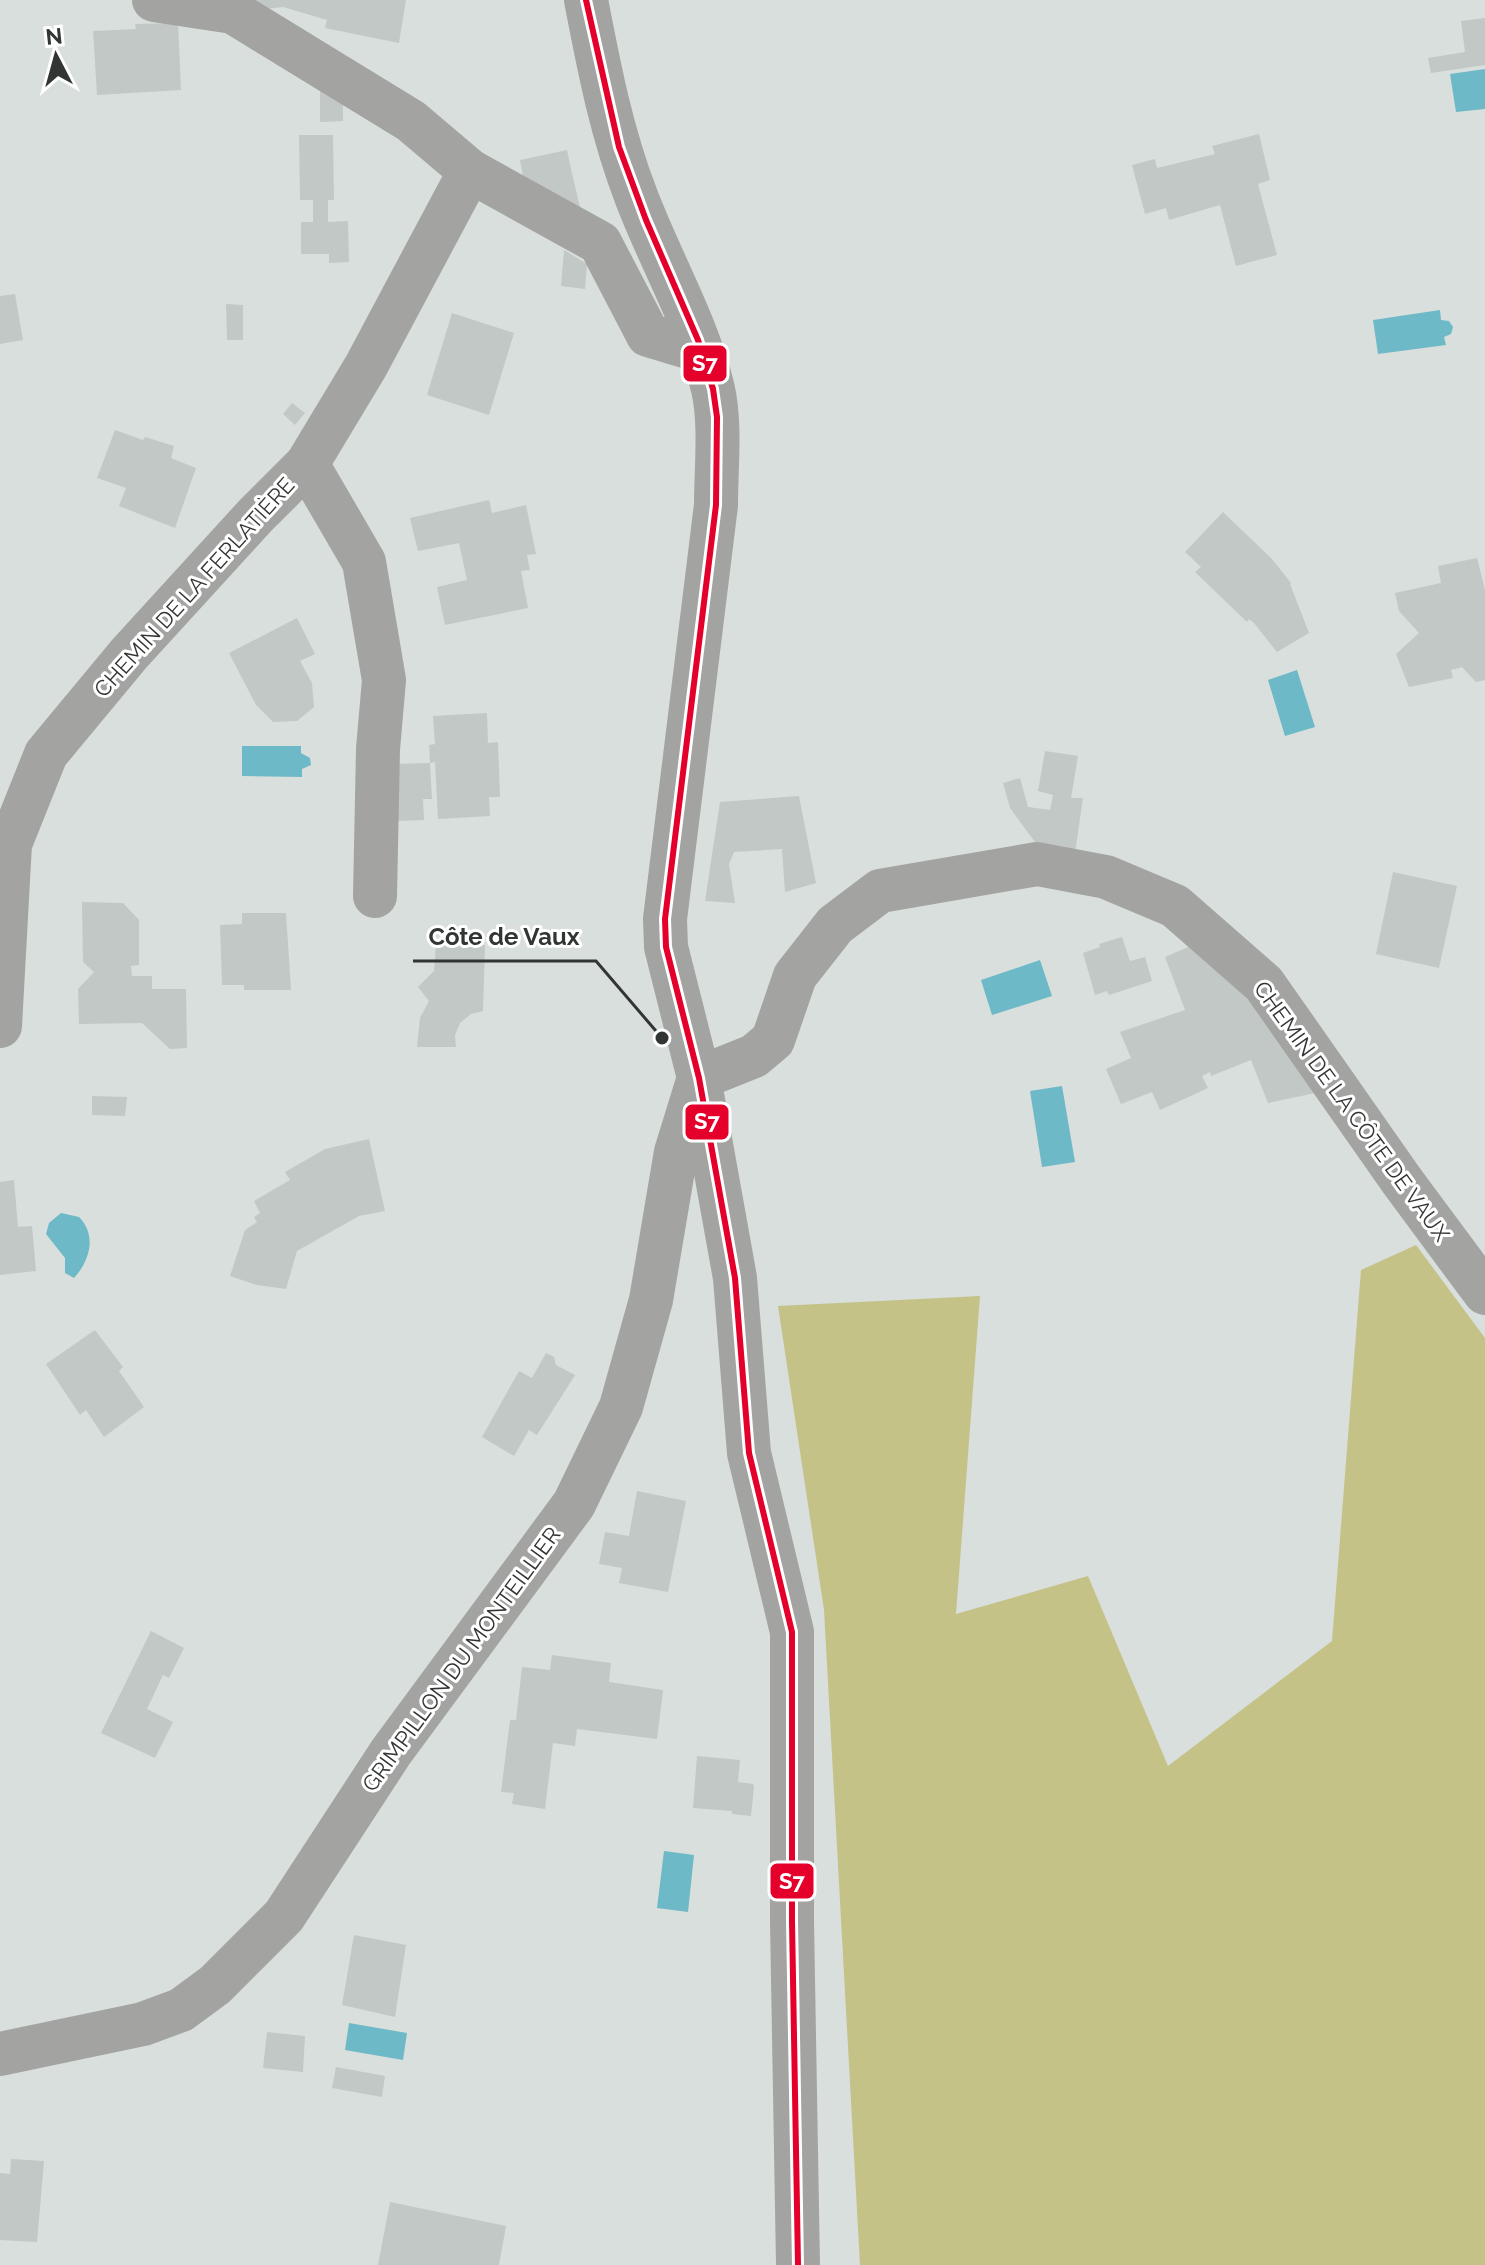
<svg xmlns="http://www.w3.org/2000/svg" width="1485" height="2265" viewBox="0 0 1485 2265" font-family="Raleway,sans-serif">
<rect width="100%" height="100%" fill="#d9dfdc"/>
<polygon fill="#c5c288" points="1416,1245 1485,1338 1485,2265 860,2265 824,1610 778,1306 980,1296 956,1614 1088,1576 1168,1766 1332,1641 1361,1270"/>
<g fill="#6eb9c7">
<polygon points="1485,69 1485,109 1456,112 1450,74"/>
<polygon points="1440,310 1441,320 1449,321 1453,327 1451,334 1444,337 1446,345 1378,354 1373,320"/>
<polygon points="1297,670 1315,727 1285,736 1268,680"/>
<polygon points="242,746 301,746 301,753 310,758 311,765 302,769 302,777 242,776"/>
<polygon points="1040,960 1052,996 992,1015 981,980"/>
<polygon points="1062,1086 1075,1162 1042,1167 1030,1091"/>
<path d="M61,1213L79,1217C97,1235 90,1261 74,1278L65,1273V1258L46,1234L49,1223Z"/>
<polygon points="664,1851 694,1855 688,1912 657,1908"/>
<polygon points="349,2023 407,2033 403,2060 345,2050"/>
</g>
<g fill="#c2c8c6">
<polygon points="245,0 406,0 399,43 325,28 327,20 283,7 265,9"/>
<polygon points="1485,18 1485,65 1431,73 1428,58 1465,52 1461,21"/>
<polygon points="178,23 181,90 97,95 93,31 136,29 135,24"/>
<polygon points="320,88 343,103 343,121 320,122"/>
<polygon points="1259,134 1270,180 1258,184 1277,255 1236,266 1220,205 1169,220 1166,208 1145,214 1132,165 1155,159 1157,168 1215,154 1212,146"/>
<polygon points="299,135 333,135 334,200 328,200 328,222 348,221 349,262 329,263 329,254 301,254 301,222 313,222 313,200 300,200"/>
<polygon points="567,150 571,169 582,216 525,187 520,160"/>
<polygon points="564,250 587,264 585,289 561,286"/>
<polygon points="15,294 23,340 0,344 0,296"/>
<polygon points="226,304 243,305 243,340 227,340"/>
<polygon points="452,313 514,333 489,415 427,395"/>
<polygon points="292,403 305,413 295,425 283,414"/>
<polygon points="115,430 143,440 145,437 174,446 171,458 196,468 175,528 119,506 126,488 97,478"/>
<polygon points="489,500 492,513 526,505 536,554 527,555 530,570 521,571 528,608 445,625 437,587 467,580 459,543 418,551 410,518"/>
<polygon points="1223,512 1272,559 1291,583 1290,584 1309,633 1277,652 1254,623 1249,619 1247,622 1195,572 1201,567 1185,552"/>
<polygon points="1477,558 1485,590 1485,680 1476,682 1462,667 1451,670 1453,678 1409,687 1396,654 1419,633 1399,611 1395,593 1441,583 1438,566"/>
<polygon points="297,618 315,654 300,661 312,683 314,707 297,721 273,722 256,705 229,653"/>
<polygon points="487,713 488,743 498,742 500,797 489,797 490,816 438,819 435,762 430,763 429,745 435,744 433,716"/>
<polygon points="1045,751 1078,756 1071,798 1083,798 1075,853 1040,849 1010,808 1003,783 1020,778 1028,807 1050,810 1053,795 1038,791"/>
<polygon points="430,763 432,799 423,799 424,820 394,821 394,764"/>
<polygon points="799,796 816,883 785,892 782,849 734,852 729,864 735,903 705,901 720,802"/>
<polygon points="1393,872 1457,886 1439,968 1376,954"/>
<polygon points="82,902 123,903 139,920 139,965 131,966 132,976 152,976 152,989 186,989 187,1048 170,1049 142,1023 79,1024 78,989 94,972 83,962"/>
<polygon points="242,913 286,913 291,990 244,990 244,985 222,985 220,925 242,924"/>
<polygon points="1122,937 1130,961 1145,957 1152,981 1109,995 1107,991 1095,995 1083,953 1100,947 1099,944"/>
<polygon points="1202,941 1325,1091 1268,1103 1251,1060 1211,1076 1210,1072 1202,1076 1208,1088 1160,1110 1152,1092 1121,1104 1106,1069 1131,1058 1120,1032 1185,1010 1165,957"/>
<polygon points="436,944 485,945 483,1011 471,1014 460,1023 455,1035 456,1047 417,1047 420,1018 429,1001 418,987 434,971"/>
<polygon points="92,1096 127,1097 125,1116 92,1115"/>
<polygon points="369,1139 385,1211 359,1216 297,1251 286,1289 257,1285 230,1276 245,1230 257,1222 254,1217 260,1213 254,1201 290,1180 285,1172 325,1149"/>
<polygon points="14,1180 18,1227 32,1226 36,1271 0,1275 0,1182"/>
<polygon points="95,1330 123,1367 119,1371 144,1407 104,1437 86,1410 80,1415 46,1364"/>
<polygon points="546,1353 554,1357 556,1365 575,1375 537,1435 529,1430 514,1456 482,1437 519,1371 532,1378"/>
<polygon points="637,1491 686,1501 668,1592 619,1583 622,1568 599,1564 605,1532 629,1536"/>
<polygon points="151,1631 184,1648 169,1678 163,1675 147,1709 173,1722 155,1758 101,1733"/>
<polygon points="552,1655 611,1663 609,1682 663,1690 657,1739 577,1729 575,1746 553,1743 545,1809 512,1804 514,1793 501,1792 510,1720 516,1720 522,1667 550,1670"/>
<polygon points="697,1756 740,1760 738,1782 753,1784 754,1787 751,1816 732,1814 732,1811 693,1808"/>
<polygon points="354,1935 406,1945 395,2017 342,2005"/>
<polygon points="267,2032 305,2036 303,2072 263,2068"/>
<polygon points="336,2067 385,2076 382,2097 332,2088"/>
<polygon points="11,2159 44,2161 37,2242 0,2240 0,2173 10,2174"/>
<polygon points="390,2202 506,2226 499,2265 378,2265"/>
</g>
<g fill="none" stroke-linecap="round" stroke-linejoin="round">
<g stroke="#a3a4a2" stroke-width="44">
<polyline points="154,0 233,12 411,121 470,171 600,243 648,335 701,351"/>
<path d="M586,0C599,67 611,131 636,196C660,260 697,322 713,389C721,425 716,468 716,505L665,919L666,947L699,1078L735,1278L749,1453L792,1632V1921L798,2265"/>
<polyline points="307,464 364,562 384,680 378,749 375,896"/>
<polyline points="0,1026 10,844 46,754 129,654 256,515 307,464 366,366 470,171"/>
<polyline points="699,1078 754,1056 773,1040 795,976 835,925 880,891 1037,864 1106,877 1175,906 1264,984 1402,1181 1485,1293"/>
<polyline points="0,2054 143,2024 181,2010 215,1985 284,1916 391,1752 574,1504 621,1407 651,1300 676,1152 697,1084"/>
</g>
<g stroke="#fff" stroke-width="12">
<polyline id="bus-1" points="586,0 619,147 646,220 698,340 713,389 717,417 716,505 665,919 666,947 699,1078 735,1278 749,1453 792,1632 792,1921 798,2265"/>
</g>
<use href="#bus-1" stroke="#e4002b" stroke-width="6"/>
</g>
<g text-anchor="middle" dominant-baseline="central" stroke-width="6" stroke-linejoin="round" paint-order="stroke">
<g font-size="22" fill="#313533" stroke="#fff">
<text transform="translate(194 587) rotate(-48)">CHEMIN DE LA FERLATIÈRE</text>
<text transform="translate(1352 1111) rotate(54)">CHEMIN DE LA CÔTE DE VAUX</text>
<text transform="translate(461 1659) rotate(-54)">GRIMPILLON DU MONTEILLIER</text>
</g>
</g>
<path fill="none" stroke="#313533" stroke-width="3" d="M662 1038L596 961H413"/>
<circle fill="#313533" stroke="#fff" stroke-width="3" cx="662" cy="1038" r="8"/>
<g font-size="24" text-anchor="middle" font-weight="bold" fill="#313533" stroke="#fff" stroke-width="6" stroke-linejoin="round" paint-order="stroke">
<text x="504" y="945">Côte de Vaux</text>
</g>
<g stroke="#fff" stroke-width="3">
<rect x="682" y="344" width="46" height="39" rx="8" fill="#e4002b"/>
<rect x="684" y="1103" width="46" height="38" rx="8" fill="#e4002b"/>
<rect x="769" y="1862" width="46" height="38" rx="8" fill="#e4002b"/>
</g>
<g font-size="22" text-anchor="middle" font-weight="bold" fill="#fff">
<text x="705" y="371">S7</text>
<text x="707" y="1129">S7</text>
<text x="792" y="1889">S7</text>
</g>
<g transform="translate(56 56) rotate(354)" stroke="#ffffff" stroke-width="6" paint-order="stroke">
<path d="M0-6L14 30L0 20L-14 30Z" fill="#313533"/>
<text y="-12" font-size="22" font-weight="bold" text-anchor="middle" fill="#313533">N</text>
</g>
</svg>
